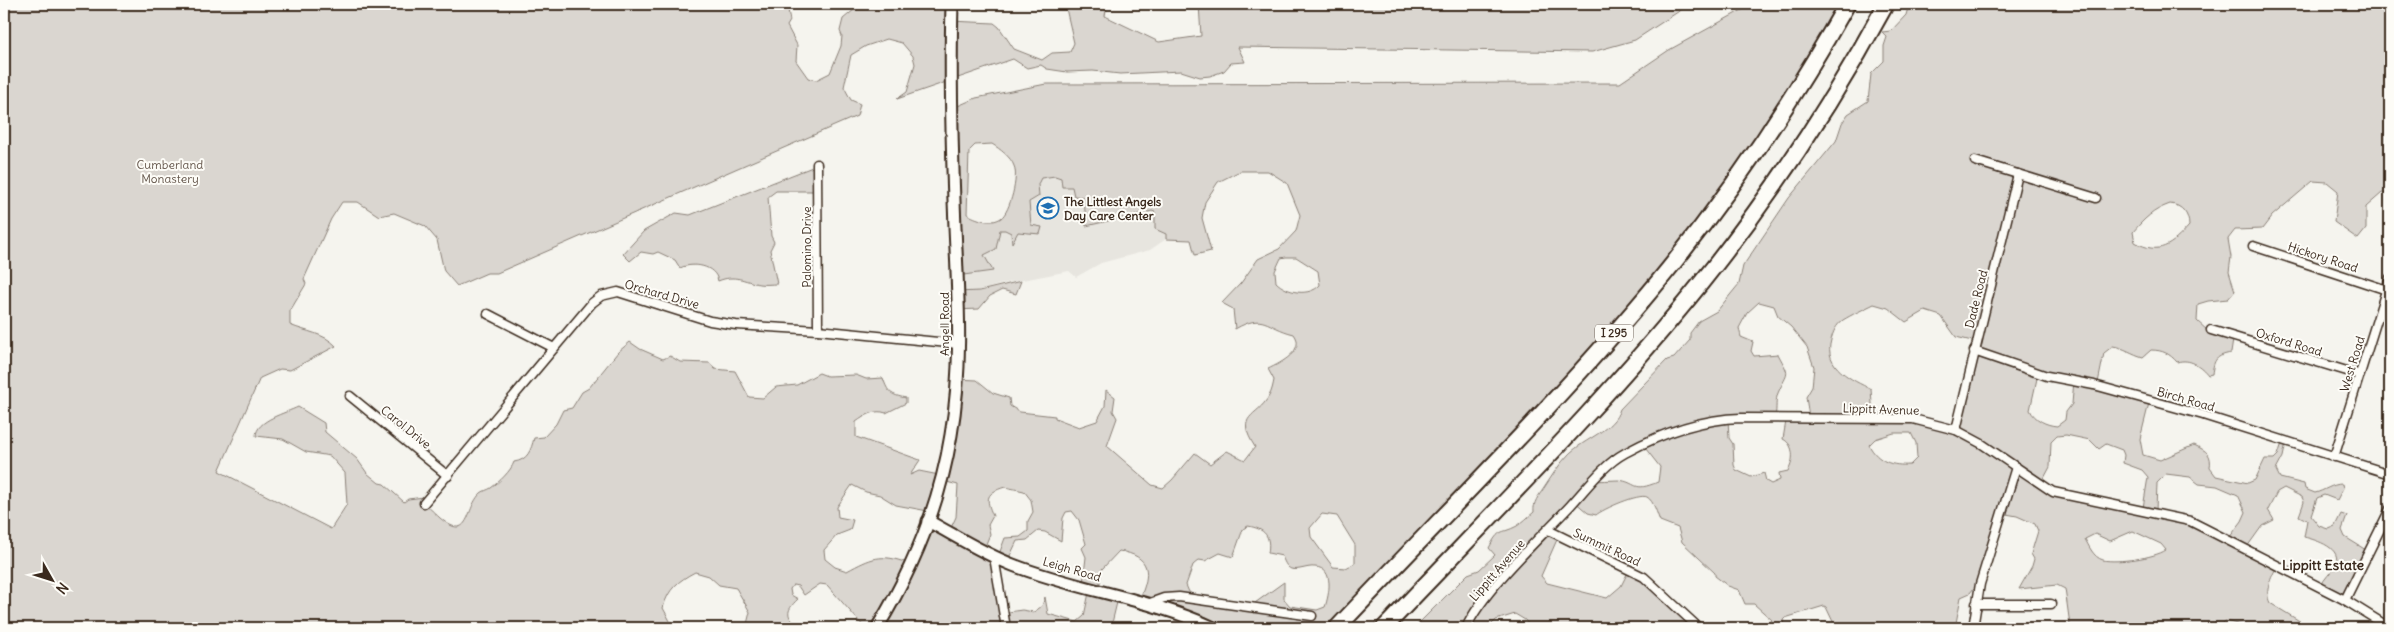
<svg xmlns="http://www.w3.org/2000/svg" width="2394" height="632" viewBox="0 0 2394 632" font-family="Delius,sans-serif">
<rect width="100%" height="100%" fill="#f5f4ee"/>
<filter id="ink" filterUnits="userSpaceOnUse"><feTurbulence type="fractalNoise" baseFrequency=".02" numOctaves="2"/><feDisplacementMap in="SourceGraphic" scale="10" xChannelSelector="R" yChannelSelector="G"/><feConvolveMatrix kernelMatrix="1 2 1 2 8 2 1 2 1" color-interpolation-filters="sRGB"/></filter>
<g filter="url(#ink)">
<polygon fill="#e7e5df" points="1055,176 1061,178 1063,187 1069,186 1084,197 1086,226 1152,210 1155,212 1166,234 1166,239 1150,250 1101,263 1076,277 1069,271 1002,284 980,291 956,292 956,276 993,271 983,255 996,249 999,230 1005,230 1011,233 1012,242 1017,232 1034,226 1031,225 1029,202 1039,196 1038,184 1041,178"/>
<g fill="#dad6d0" stroke="#8a8077" fill-rule="evenodd">
<path d="M4,4H787L790,21L787,26L797,45L796,61L808,78L816,80L830,73L841,46L842,36L840,31L843,19L861,4H949L950,21L994,23L999,27L1014,49L1042,60L1052,53L1070,52L1074,43L1065,4H1107L1105,16L1159,42L1201,36L1199,4H1690L1635,40L1592,52L1238,47L1245,62L1231,63L1224,71L1210,76L1200,77L1181,71L1120,74L1093,71L1067,72L1047,69L1041,65L1027,68L1013,59L897,99L907,92L915,64L913,56L902,43L887,39L866,46L851,55L844,87L851,100L860,104L857,116L497,273H487L457,286L444,271L437,240L425,226L394,213L379,216L358,202H342L331,219L304,279L306,284L290,311V325C306,332 324,333 336,346L290,370L280,369L260,378L219,471L331,529L347,504L345,473L330,456L306,452L283,439L256,436C256,420 286,413 298,407L324,423L325,432L357,459L367,473L379,483L384,484L404,502L408,499L424,497C426,507 433,511 440,518C471,544 465,507 481,493C483,491 488,490 491,488C499,482 511,471 514,462C528,460 531,450 534,438L544,437L556,424L563,410L572,408L582,392L589,388L618,352L630,342L640,349L663,359L670,356L680,362L710,363L715,369L735,371L749,397L763,398L776,387L797,385L819,373L827,376L856,375L866,379L883,378C888,393 891,395 906,398V403L886,413C875,409 866,415 856,422V437L920,460L910,475L919,471L939,475L956,379L977,380L993,393L1009,398L1010,406L1020,412L1055,416V418L1079,427L1097,421L1105,406L1106,390L1115,397L1113,411L1117,418L1107,446L1152,485L1163,488L1172,480L1195,453L1210,464L1227,451L1245,460L1255,447C1234,414 1257,418 1269,396C1272,391 1273,385 1274,380L1268,369C1281,363 1306,350 1294,334C1265,327 1265,312 1235,329L1233,309L1222,303L1241,283L1258,259L1279,249L1296,231L1300,215L1287,183L1268,171H1240L1218,182L1205,202L1202,218L1211,251L1195,255L1191,240L1166,239V234L1155,229V212L1152,211L1086,226L1084,197L1074,196L1072,187H1062L1061,178L1055,176L1041,178L1038,184L1039,196L1029,202L1031,225L1042,227L1040,234L1018,232L1012,243L1011,233L1005,230H1000L996,249L984,255L993,271L956,276L951,109L976,98L1046,84L1620,83L1669,50L1753,4H1842L1762,136L1645,295L1331,628H1215L1140,598C1151,573 1151,556 1119,551L1102,569L1099,589L1119,594L1112,623L1114,628H865L827,585L820,584L804,595L798,586L793,585L790,589L791,595L798,599C784,612 787,617 800,628H746L750,612L736,588L719,585L709,576L695,572C678,581 668,589 663,608L670,621L677,628H4ZM992,144C1000,149 1011,157 1014,166C1019,176 1010,212 1001,218C991,225 976,219 967,214L969,151L975,145ZM1286,257H1296L1318,271L1320,285C1309,297 1287,293 1276,282L1275,271L1281,258ZM939,480L958,485L956,517L949,532L927,522L907,563C881,553 871,558 847,571L835,567L825,559L824,550L837,535L850,530L853,520L838,517L837,507L852,485L866,492L880,495L896,505L928,511ZM1005,487L1024,491L1031,500L1033,512L1028,521V531L1020,537L1005,538L998,557L1008,560L1017,541L1027,540L1038,531L1045,532L1061,541L1063,518L1066,512L1072,511L1079,520L1086,544L1082,548L1086,557L1083,583L1090,588L1084,616L1077,622L1048,614L1045,597L1042,606L1034,612L1022,610L1001,613L989,554L984,549L990,534L988,525L993,516C985,498 986,493 1005,487ZM1322,514L1337,516L1355,545V563L1346,568L1333,567L1311,537L1310,528ZM1248,526C1265,529 1271,536 1268,553L1282,556C1284,561 1286,567 1291,569C1299,571 1307,566 1315,567C1335,568 1329,595 1325,607L1317,610L1290,606L1284,599V582L1248,608L1198,597L1189,592L1186,585L1193,565L1199,560L1205,561L1220,553L1233,557L1243,529Z"/>
<path d="M1909,4H2390V194L2382,193L2366,207V229L2358,239L2334,222L2338,191L2327,182L2313,181L2272,216L2262,229L2235,230L2228,239L2231,257L2229,272L2235,291L2228,299L2208,301L2198,304L2197,321L2208,331L2233,340L2231,353C2216,356 2214,359 2212,374L2208,375C2201,366 2190,358 2177,362C2170,354 2163,350 2151,350L2143,357C2132,354 2125,348 2113,346L2104,353L2098,383L2150,399L2140,439L2143,455L2160,460L2194,445C2207,451 2212,454 2210,468L2216,476L2248,483L2255,480L2265,459H2274L2278,455L2284,437L2287,438L2283,457L2276,470L2280,478L2304,484L2305,489L2315,493C2324,491 2332,484 2342,484L2343,488L2337,500L2324,495L2317,498L2311,516L2319,526L2328,529L2335,526L2341,514L2347,516L2342,530L2345,537L2366,550L2342,597L2321,586C2324,578 2331,573 2335,566C2344,548 2316,540 2304,537L2307,520L2299,516L2304,502L2302,497L2284,488L2277,492L2268,510L2274,520L2262,526L2247,547L2277,566C2271,578 2264,591 2270,603L2311,628H2244L2241,625L2225,621L2218,628H2068L2070,625L2065,589L2057,585L2019,589L2032,566L2034,559L2031,554L2038,531L2035,524L2017,516L2001,513L1977,584L1970,593L1961,597L1955,628H1836L1826,607L1824,606L1785,618L1783,620L1785,628H1765L1772,620L1754,604H1745L1739,590L1728,586L1715,576V573L1682,542L1678,528L1660,521C1657,514 1654,501 1647,497C1639,493 1603,509 1596,515L1588,513L1574,501L1548,527L1559,535L1541,576L1547,583L1607,598L1621,586L1630,568L1698,628H1653L1651,625L1636,628H1531L1525,620L1515,614L1496,620L1488,628H1414L1468,574L1479,570L1495,555L1489,548C1500,527 1500,535 1517,526C1523,522 1528,517 1534,512C1533,502 1538,497 1544,488C1552,476 1559,464 1569,454C1584,439 1614,430 1620,409L1667,360L1674,358L1690,340V333L1699,321L1717,311L1739,284L1743,266L1789,198L1836,141L1842,123L1848,114L1868,101L1871,74L1884,61V46L1887,37L1882,32L1891,31L1906,15ZM2170,204C2182,205 2189,214 2189,226C2172,245 2159,256 2135,242L2133,232C2144,219 2153,210 2170,204ZM1759,302L1774,306L1778,316L1791,327L1807,347L1814,367L1812,387L1806,397L1809,417L1786,421L1783,439C1795,445 1794,461 1788,471L1779,473L1780,480L1771,484L1766,481L1764,473L1751,477L1736,470L1734,465L1733,444L1729,438L1728,418L1775,417C1777,409 1775,400 1778,393C1788,370 1791,378 1778,354L1754,356L1751,351L1753,342L1741,337L1739,328L1747,313ZM1874,304L1888,308L1906,322L1925,311L1941,316L1956,337L1976,342L1953,428L1914,417L1873,418L1871,389C1852,380 1823,367 1831,340C1833,332 1836,325 1843,320C1851,315 1864,309 1874,304ZM2038,374L2074,380L2072,404L2066,412L2065,420L2057,426C2046,425 2035,420 2030,410ZM1894,433H1911L1916,443L1917,458L1910,465C1892,466 1878,462 1869,445L1875,439ZM2066,435L2090,440L2099,449L2106,444L2122,450L2124,455L2123,463L2142,470L2148,477L2143,508L2052,490L2042,482L2050,467L2051,442L2057,436ZM1642,444L1660,467L1658,482C1632,493 1638,482 1618,480C1610,480 1601,481 1593,481L1612,461ZM2166,474L2190,477L2199,484L2217,486L2238,495L2246,512L2242,521L2229,538L2156,511L2157,483ZM2133,531L2161,544L2166,550C2154,558 2117,563 2103,560C2093,557 2089,546 2085,539L2095,534L2110,541Z"/>
<path d="M815,166L814,191H776L768,197L771,236L774,242L770,250L777,284C771,284 765,285 759,284C744,281 735,274 718,281C715,265 693,262 680,268L675,260L658,252L653,254L641,252L630,261L623,254L644,231L676,213L690,215Z"/>
<polygon points="1021,281 1016,294 1002,290 990,296 979,309 956,310 956,292 980,291"/>
</g>
<g fill="none" stroke-linecap="round" stroke-linejoin="round">
<g stroke="#3b2a1e" stroke-width="11">
<g id="street">
<polyline points="1975,161 2096,198"/>
<polyline points="817,164 818,330"/>
<polyline points="2253,246 2387,290"/>
<polyline points="488,314 554,348"/>
<polyline points="2211,330 2360,375"/>
<polyline points="1974,351 2047,376 2094,385 2203,415 2390,474"/>
<polyline points="350,396 448,476"/>
<polyline points="1956,430 2018,174"/>
<polyline points="2334,457 2390,278"/>
<polyline points="424,503 592,303 601,296 618,292 710,321 736,325 818,330 958,344"/>
<polyline points="1548,530 1644,577 1699,628"/>
<polyline points="994,557 1006,628"/>
<polyline points="2345,600 2390,509"/>
<polyline points="1150,603 1164,598 1179,597 1312,616"/>
<polyline points="1976,604 2051,604"/>
<path d="M1466,628C1484,589 1539,539 1570,506C1587,488 1603,465 1625,453C1660,434 1701,419 1741,418L1913,419L1956,430L1982,444L2053,492L2190,521L2202,527L2345,600L2390,628"/>
<polyline points="1973,628 1980,584 2016,467"/>
</g>
</g>
<g stroke="#3b2a1e" stroke-width="15">
<g id="secondary">
<path d="M928,521C956,536 984,554 1013,565C1080,591 1149,598 1214,628"/>
<path d="M877,628C913,569 940,503 951,435C963,366 958,296 955,227C952,152 950,78 952,4"/>
</g>
</g>
<g stroke="#3b2a1e" stroke-width="19">
<g id="highway">
<path d="M1337,628C1444,514 1558,403 1658,282C1729,196 1792,102 1847,4"/>
<path d="M1384,628C1491,515 1603,405 1701,283C1771,196 1833,102 1886,4"/>
</g>
</g>
<use href="#street" stroke="#fdfcf7" stroke-width="8"/>
<use href="#secondary" stroke="#fdfcf7" stroke-width="11"/>
<use href="#highway" stroke="#fdfcf7" stroke-width="15"/>
</g>
</g>
<defs>
<g id="school-ring" transform="scale(1.125)"><circle r="9.5" fill="#fdfcf7" stroke="#1f6fb2" stroke-width="1.5"/><path d="M0-5L7-2L0 1L-7-2ZM-4 1L0 2.5L4 1V4Q0 6-4 4Z" fill="#1f6fb2"/></g>
</defs>
<g fill-rule="evenodd">
<use href="#school-ring" x="1048" y="208"/>
</g>
<g text-anchor="middle" dominant-baseline="central" stroke-width="4" stroke-linejoin="round" paint-order="stroke">
<rect fill="#fdfcf7" stroke="#75695f" stroke-width="1" x="1595" y="324.5" width="38" height="17" rx="4"/>
<g font-size="11" font-weight="bold" fill="#3b2a1e">
<text x="1614" y="333">I 295</text>
</g>
<g font-size="12" fill="#63554a" stroke="#fdfcf7">
<text x="170" y="164">Cumberland<tspan x="170" dy="14">Monastery</tspan></text>
</g>
<g font-size="12" font-weight="bold" fill="#3b2a1e" stroke="#fdfcf7" text-anchor="start">
<text x="1064" y="201">The Littlest Angels<tspan x="1064" dy="14">Day Care Center</tspan></text>
</g>
<g font-size="12" fill="#3b2a1e" stroke="#fdfcf7">
<text transform="translate(806 247) rotate(-90)">Palomino Drive</text>
<text transform="translate(2323 257) rotate(18)">Hickory Road</text>
<text transform="translate(662 294) rotate(16)">Orchard Drive</text>
<text transform="translate(1976 299) rotate(-76)">Dade Road</text>
<text transform="translate(944 324) rotate(-90)">Angell Road</text>
<text transform="translate(2289 342) rotate(17)">Oxford Road</text>
<text transform="translate(2352 364) rotate(-73)">West Road</text>
<text transform="translate(2186 399) rotate(16)">Birch Road</text>
<text transform="translate(1881 409) rotate(2)">Lippitt Avenue</text>
<text transform="translate(406 427) rotate(39)">Carol Drive</text>
<text transform="translate(1607 547) rotate(25)">Summit Road</text>
<text transform="translate(1072 569) rotate(16)">Leigh Road</text>
<text transform="translate(1497 570) rotate(-49)">Lippitt Avenue</text>
</g>
<g font-size="14" font-weight="bold" fill="#3b2a1e" stroke="#fdfcf7">
<text x="2323" y="565">Lippitt Estate</text>
</g>
</g>
<rect width="2394" height="632" fill="none" stroke="#fdfcf7" stroke-width="20"/>
<rect x="10" y="10" width="2374" height="612" fill="none" stroke="#3b2a1e" stroke-width="2" filter="url(#ink)"/>
<g transform="translate(52 580) rotate(129)" stroke="#fdfcf7" stroke-width="4" paint-order="stroke">
<path d="M0-4L9 19L0 12L-9 19Z" fill="#3b2a1e"/>
<text y="-8" font-size="14" font-weight="bold" text-anchor="middle" fill="#3b2a1e">N</text>
</g>
</svg>
